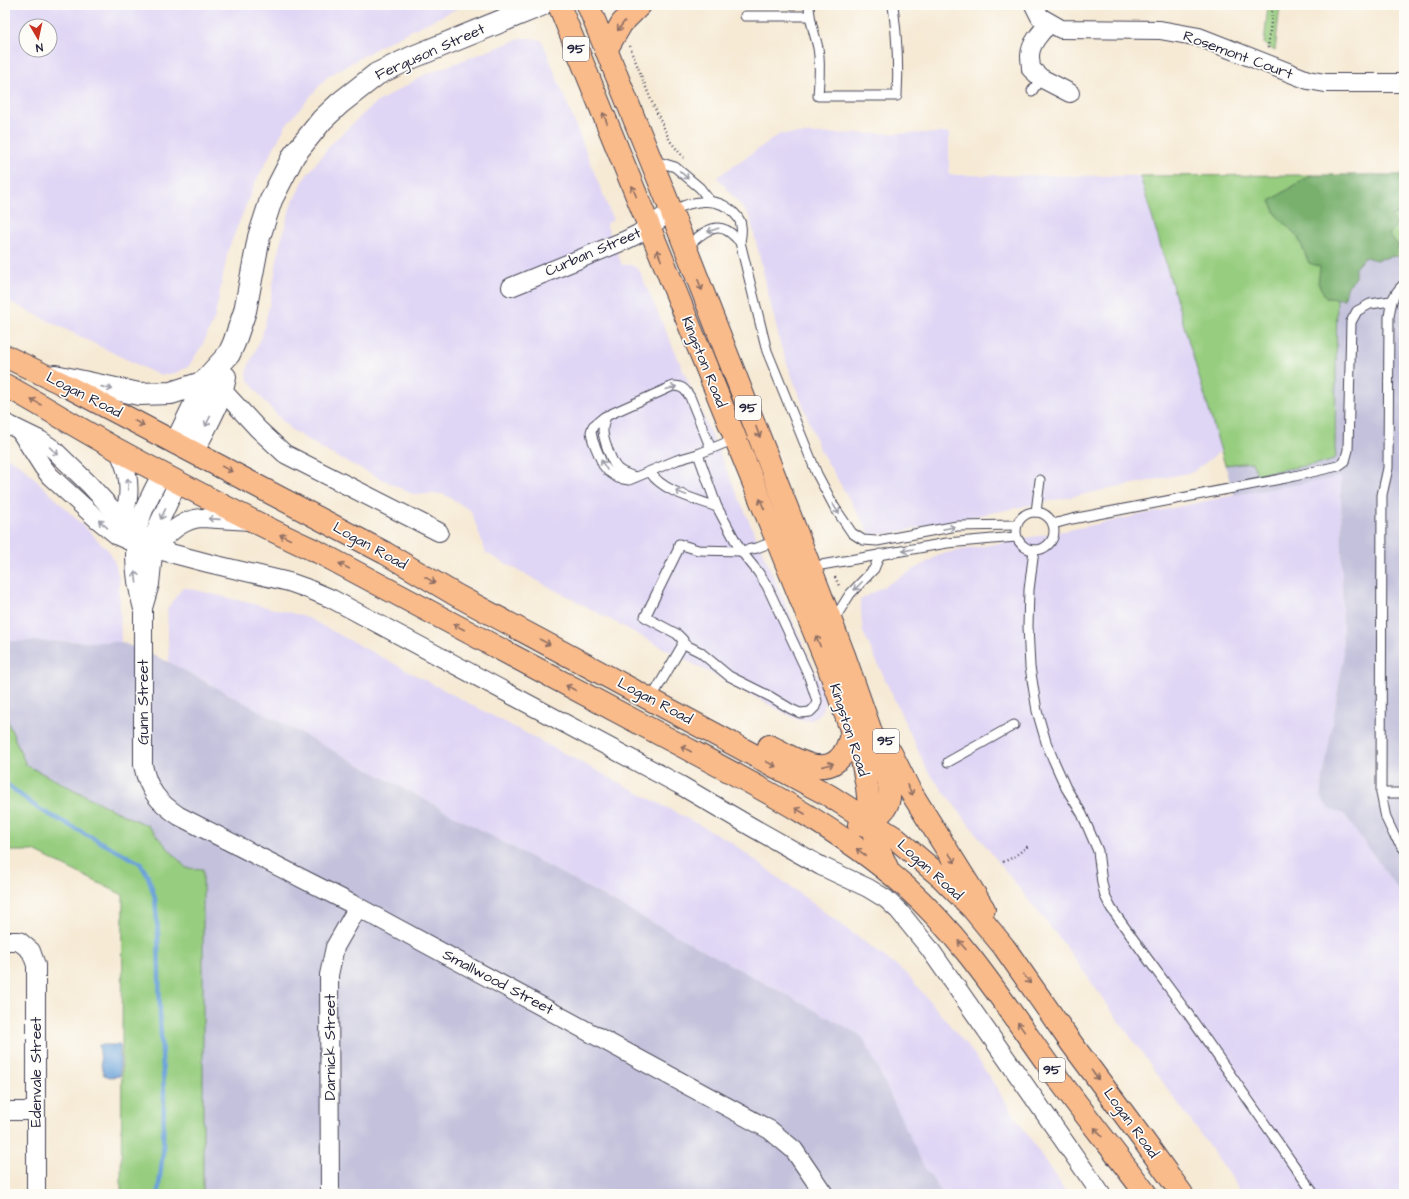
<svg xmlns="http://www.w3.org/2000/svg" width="1409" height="1199" viewBox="0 0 1409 1199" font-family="'Architects Daughter',sans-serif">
<rect width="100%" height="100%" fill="#fdfcf7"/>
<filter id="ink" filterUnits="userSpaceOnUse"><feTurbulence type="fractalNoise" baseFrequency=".025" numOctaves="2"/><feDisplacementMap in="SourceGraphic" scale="8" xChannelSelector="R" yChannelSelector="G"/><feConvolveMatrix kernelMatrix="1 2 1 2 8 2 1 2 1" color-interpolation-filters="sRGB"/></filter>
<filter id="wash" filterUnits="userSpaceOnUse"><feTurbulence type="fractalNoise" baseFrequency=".012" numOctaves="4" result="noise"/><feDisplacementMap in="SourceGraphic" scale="16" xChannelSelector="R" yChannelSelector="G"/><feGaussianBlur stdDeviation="0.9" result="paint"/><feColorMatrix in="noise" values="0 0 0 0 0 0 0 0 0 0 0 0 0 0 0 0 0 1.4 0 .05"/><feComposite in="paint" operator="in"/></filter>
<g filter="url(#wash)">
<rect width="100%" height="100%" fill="#f6ead5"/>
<g fill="#dfd5f5" fill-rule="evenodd">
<path d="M5,5H465L391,40L327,77L286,125L255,183L228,250L215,317L203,344L188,367L175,373L162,375L148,370L6,300L5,298ZM26,26H50V50H26Z"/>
<polygon points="522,38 532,38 541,40 544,45 613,220 606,224 622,265 631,265 637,268 640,272 823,690 825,702 821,712 812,720 798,720 486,553 471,511 444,494 412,494 331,454 290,429 265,402 248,380 247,373 248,367 262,336 271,297 279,248 291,205 306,176 331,144 374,104 426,74"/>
<polygon points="949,133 949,175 1140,176 1221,451 1193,472 888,534 870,534 819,448 781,347 750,217 717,177 780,134"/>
<polygon points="5,456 23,467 110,552 116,566 119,579 121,642 5,641"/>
<polygon points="1341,476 1343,661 1320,796 1329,809 1344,814 1404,898 1404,1194 1243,1194 1066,947 985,845 927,770 863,632 860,600 941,554 1069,530 1234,495"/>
<polygon points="183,587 304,616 728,840 906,973 974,1054 1067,1194 943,1194 924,1167 864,1040 859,1034 169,662 167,609"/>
</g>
<g fill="#c3c1db">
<polygon points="1404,175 1404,898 1344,814 1329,809 1320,796 1343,661 1341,477 1234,495 1140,176"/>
<polygon points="5,641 121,642 169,662 859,1034 864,1039 924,1167 943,1194 203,1194 203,869 186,868 147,825 117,812 26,765 5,715"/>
</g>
<g fill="#97cd7f" stroke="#5c785d">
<polygon points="1268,5 1280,5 1275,51 1264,44"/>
<polygon points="1311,175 1270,201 1278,217 1298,237 1309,263 1320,266 1326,298 1337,299 1335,448 1336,457 1328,462 1257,474 1252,462 1225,465 1140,176"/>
<polygon points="1404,212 1404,256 1395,256 1398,245 1389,235 1396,224 1391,216"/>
<polygon points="5,715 26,765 117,812 147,825 186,868 203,869 203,1194 121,1194 123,895 34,851 5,851"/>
</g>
<polygon fill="#79b06e" stroke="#4e6954" points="1311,175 1404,175 1404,212 1391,216 1396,224 1389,235 1398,245 1395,256 1376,260 1365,257 1355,268 1355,279 1348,286 1344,299 1326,298 1318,283 1320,267 1309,263 1298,237 1278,217 1270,201"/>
<path fill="#6ba2d9" stroke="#46628a" d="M99,1045H120V1076L110,1077L104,1075C100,1066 101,1055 99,1045Z"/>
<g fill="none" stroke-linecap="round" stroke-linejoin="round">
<polyline stroke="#6ba2d9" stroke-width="4.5" points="5,783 39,809 140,863 148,876 155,898 158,933 160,1016 164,1092 163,1152 158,1194"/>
</g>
</g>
<g filter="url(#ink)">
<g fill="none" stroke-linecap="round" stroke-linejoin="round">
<g stroke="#424052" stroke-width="11">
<g id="service">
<path d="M809,5C809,20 815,34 818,48C821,64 819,80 818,96H897C899,65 897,36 893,5"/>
<polyline points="745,16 809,16"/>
<polyline points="1032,91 1041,78"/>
<polyline points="652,160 675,167 700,188 710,201"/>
<path d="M672,211C691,201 717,195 734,213C737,216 741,221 741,226C742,231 741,237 740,242L767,351L817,474L835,508L852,533L863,540L877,541L957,526L1017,525"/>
<path d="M686,248C696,239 711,222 726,230C732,233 736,238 740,242"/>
<path d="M1404,284C1392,295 1391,303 1389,317L1388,468L1382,495L1381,793L1386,818L1394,835L1404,849"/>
<path d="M606,416C605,420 603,424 603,428C602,436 612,464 618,469C623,473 629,475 635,477"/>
<path d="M711,449L690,397C685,389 682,386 673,386L604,417L593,426L591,432L593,441L603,465L608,471L618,478L629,480L677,460L698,454L735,439"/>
<polyline points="698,454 717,507 741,551 757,548 777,540"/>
<path d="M650,472C663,492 696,499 717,507"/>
<polyline points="1036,512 1040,480"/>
<circle cx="1035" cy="531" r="19"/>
<polyline points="1053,524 1072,519 1286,478 1338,466 1345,461 1348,450 1351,322 1357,311 1370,304 1391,301"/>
<polyline points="1034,550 1029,590 1028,626 1030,667 1037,711 1046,742 1053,759 1066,788 1082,814 1098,851 1102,883 1105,896 1111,908 1144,954 1186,1011 1314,1194"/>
<polyline points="810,567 947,543 1016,537"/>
<polyline points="833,621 850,594 874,569 880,554"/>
<polyline points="651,699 682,646 683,640 677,634 645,617 678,550 679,544 698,550 741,551 758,572 767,586 808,674 817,701 815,707 810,712 800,713 791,709 771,697 729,676 700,652 682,643"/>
<polyline points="948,762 1014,725"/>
<polyline points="1381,793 1404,793"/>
</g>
</g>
<g stroke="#424052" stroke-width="20">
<g id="minor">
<polyline points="1034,5 1040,17 1061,29 1160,30 1199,37 1308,80 1325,83 1404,83"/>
<path d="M1050,24C1041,31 1030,44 1030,56C1030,60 1031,65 1031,69L1041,78L1070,93"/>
<polyline points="511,287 626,240 638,234 672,211"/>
<polyline points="222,390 258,429 285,454 439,532"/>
<polyline points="5,423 40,440 53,449 89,484 110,507 145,538"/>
<polyline points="20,431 43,467 50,476 97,519 118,536 136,544 208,563 289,582 306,588 332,599 680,785 750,826 821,866 868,888 886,899 899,911 929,948 1101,1194"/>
<path d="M118,450C126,466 130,480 128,498C127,505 124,512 125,520"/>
<path d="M162,473C154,488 145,504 140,521C131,550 135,580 143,609V765C148,790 158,802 179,816L358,907L770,1130L794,1150L824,1194"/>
<path d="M153,548C168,535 181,519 202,518L250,521"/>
<polyline points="143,608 150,584 155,534 158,525 178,482"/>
<polyline points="5,941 19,941 31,951 36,965 36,1194"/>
<polyline points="5,1111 36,1111"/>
<polyline points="330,1194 329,975 335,947 358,907"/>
</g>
</g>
<g stroke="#424052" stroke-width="24">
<g id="tertiary">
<polyline points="55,376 139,394 171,393 205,382 222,390"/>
<polyline points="176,443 208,377 229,354 234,343 245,311 259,237 271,200 294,155 322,120 340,103 377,74 413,57 541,5"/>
<path d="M193,451C204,429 221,401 225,377"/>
</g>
</g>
<g stroke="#424052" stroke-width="24">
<g id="primary">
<polyline points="559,5 828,666 862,760 867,787 871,824 876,843 889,872"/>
<path d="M588,5L665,195L810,567L844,655L888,780C894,806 882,817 859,825"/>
<polyline points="606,50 622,23 640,5"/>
<polyline points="5,356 63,384 385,553 456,595 830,796 894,837 941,877 972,908 1004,947 1072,1044 1144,1141 1182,1194"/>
<path d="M5,385C43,406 80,429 118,450C184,486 250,521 318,552C429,611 539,670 650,729C737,776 830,820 905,886C965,940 1005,1005 1052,1070C1082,1112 1115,1152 1146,1194"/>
<path d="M769,746C779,750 789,757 800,761C831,775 846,760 852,730"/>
<polyline points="891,753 909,789 984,909"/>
</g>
</g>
<g stroke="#424052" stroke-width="2.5" stroke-dasharray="1 3" stroke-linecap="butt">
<polyline points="630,46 633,55 651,100 670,141 684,158"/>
<polyline points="1268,48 1273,5"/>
<polyline points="835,577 840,588"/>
<polyline points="1003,862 1014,857 1028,846"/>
</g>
<use href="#service" stroke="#fff" stroke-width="9"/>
<use href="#minor" stroke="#fff" stroke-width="18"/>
<use href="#tertiary" stroke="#fff" stroke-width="22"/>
<use href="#primary" stroke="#fabb8b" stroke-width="22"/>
</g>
<defs><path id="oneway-shaft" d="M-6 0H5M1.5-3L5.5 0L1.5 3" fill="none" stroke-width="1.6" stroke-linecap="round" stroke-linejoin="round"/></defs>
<g stroke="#8e6e63">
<use href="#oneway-shaft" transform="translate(621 26) rotate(127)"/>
<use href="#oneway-shaft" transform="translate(605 118) rotate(-112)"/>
<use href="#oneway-shaft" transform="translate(634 191) rotate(-112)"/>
<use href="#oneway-shaft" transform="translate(659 255) rotate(-112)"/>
<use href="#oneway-shaft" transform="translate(700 285) rotate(69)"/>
<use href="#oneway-shaft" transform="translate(36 402) rotate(-151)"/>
<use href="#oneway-shaft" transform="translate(139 423) rotate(28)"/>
<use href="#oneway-shaft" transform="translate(758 432) rotate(69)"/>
<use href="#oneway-shaft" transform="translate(227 469) rotate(27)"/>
<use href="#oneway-shaft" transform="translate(762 504) rotate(-113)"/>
<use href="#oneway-shaft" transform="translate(285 537) rotate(-155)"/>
<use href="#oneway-shaft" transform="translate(344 566) rotate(-152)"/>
<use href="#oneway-shaft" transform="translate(430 580) rotate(31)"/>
<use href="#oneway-shaft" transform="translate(459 627) rotate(-152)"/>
<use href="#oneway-shaft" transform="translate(818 641) rotate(-112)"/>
<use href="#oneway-shaft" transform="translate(545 642) rotate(28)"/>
<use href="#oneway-shaft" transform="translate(571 688) rotate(-152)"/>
<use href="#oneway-shaft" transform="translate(686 749) rotate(-152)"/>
<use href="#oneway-shaft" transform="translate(771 764) rotate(28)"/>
<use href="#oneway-shaft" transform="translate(828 765) rotate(-15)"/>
<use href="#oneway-shaft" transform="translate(910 790) rotate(60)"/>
<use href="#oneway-shaft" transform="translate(800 811) rotate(-150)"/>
<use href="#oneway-shaft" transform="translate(861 852) rotate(-144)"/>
<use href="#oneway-shaft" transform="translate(952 858) rotate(56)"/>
<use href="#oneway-shaft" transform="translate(962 945) rotate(-131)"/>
<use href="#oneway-shaft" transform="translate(1027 979) rotate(55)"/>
<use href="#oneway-shaft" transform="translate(1021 1027) rotate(-125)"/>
<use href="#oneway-shaft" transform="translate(1095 1075) rotate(53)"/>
<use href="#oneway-shaft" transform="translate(1098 1132) rotate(-129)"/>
</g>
<g stroke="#9c9ca7">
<use href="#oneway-shaft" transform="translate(684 175) rotate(43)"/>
<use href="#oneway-shaft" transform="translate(713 230) rotate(162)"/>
<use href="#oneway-shaft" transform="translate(107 388) rotate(13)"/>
<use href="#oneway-shaft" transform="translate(671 388) rotate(-16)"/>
<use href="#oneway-shaft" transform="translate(208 421) rotate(116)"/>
<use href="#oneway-shaft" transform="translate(54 451) rotate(41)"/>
<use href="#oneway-shaft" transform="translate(604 465) rotate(-121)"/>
<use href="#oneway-shaft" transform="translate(128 484) rotate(-92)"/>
<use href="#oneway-shaft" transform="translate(681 493) rotate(-159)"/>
<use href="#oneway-shaft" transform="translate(836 509) rotate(58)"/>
<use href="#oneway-shaft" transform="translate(163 514) rotate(115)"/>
<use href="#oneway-shaft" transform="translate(214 519) rotate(-176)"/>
<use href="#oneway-shaft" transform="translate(103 524) rotate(-139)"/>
<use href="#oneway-shaft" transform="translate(949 528) rotate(-11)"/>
<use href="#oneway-shaft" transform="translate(908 550) rotate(170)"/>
<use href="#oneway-shaft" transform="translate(136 577) rotate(-96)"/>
<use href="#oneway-shaft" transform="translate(858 586) rotate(134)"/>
</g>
</g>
<g text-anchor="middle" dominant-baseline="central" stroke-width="3.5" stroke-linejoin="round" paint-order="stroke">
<g fill="#fdfcf7" stroke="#646373" stroke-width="1">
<rect x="563" y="37" width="26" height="24" rx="3"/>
<rect x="735" y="396" width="26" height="24" rx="3"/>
<rect x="873" y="729" width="26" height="24" rx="3"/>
<rect x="1039" y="1058" width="26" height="24" rx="3"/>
</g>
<g font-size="14" font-weight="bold" fill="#22223b">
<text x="576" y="49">95</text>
<text x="748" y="408">95</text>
<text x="886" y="741">95</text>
<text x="1052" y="1070">95</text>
</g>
<g font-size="15" fill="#22223b" stroke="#fdfcf7">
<text transform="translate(430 52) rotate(-24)">Ferguson Street</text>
<text transform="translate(1238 55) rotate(20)">Rosemont Court</text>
<text transform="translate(593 252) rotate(-23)">Curban Street</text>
<text transform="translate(704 362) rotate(68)">Kingston Road</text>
<text transform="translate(84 395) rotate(27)">Logan Road</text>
<text transform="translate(370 546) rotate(29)">Logan Road</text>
<text transform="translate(655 701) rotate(28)">Logan Road</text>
<text transform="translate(143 702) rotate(-90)">Gunn Street</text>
<text transform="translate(849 730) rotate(72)">Kingston Road</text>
<text transform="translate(930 870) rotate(42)">Logan Road</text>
<text transform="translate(498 982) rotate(28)">Smallwood Street</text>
<text transform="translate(330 1047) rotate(-90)">Darnick Street</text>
<text transform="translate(36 1072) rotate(-90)">Edenvale Street</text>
<text transform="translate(1131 1123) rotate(54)">Logan Road</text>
</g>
</g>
<rect width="1409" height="1199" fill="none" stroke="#fdfcf7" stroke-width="20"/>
<g transform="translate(38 38) rotate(171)"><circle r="19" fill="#fdfcf7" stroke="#a5a5ac"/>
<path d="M0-3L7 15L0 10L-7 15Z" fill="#c8321e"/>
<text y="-6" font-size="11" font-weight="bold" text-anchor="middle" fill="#22223b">N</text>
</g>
</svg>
